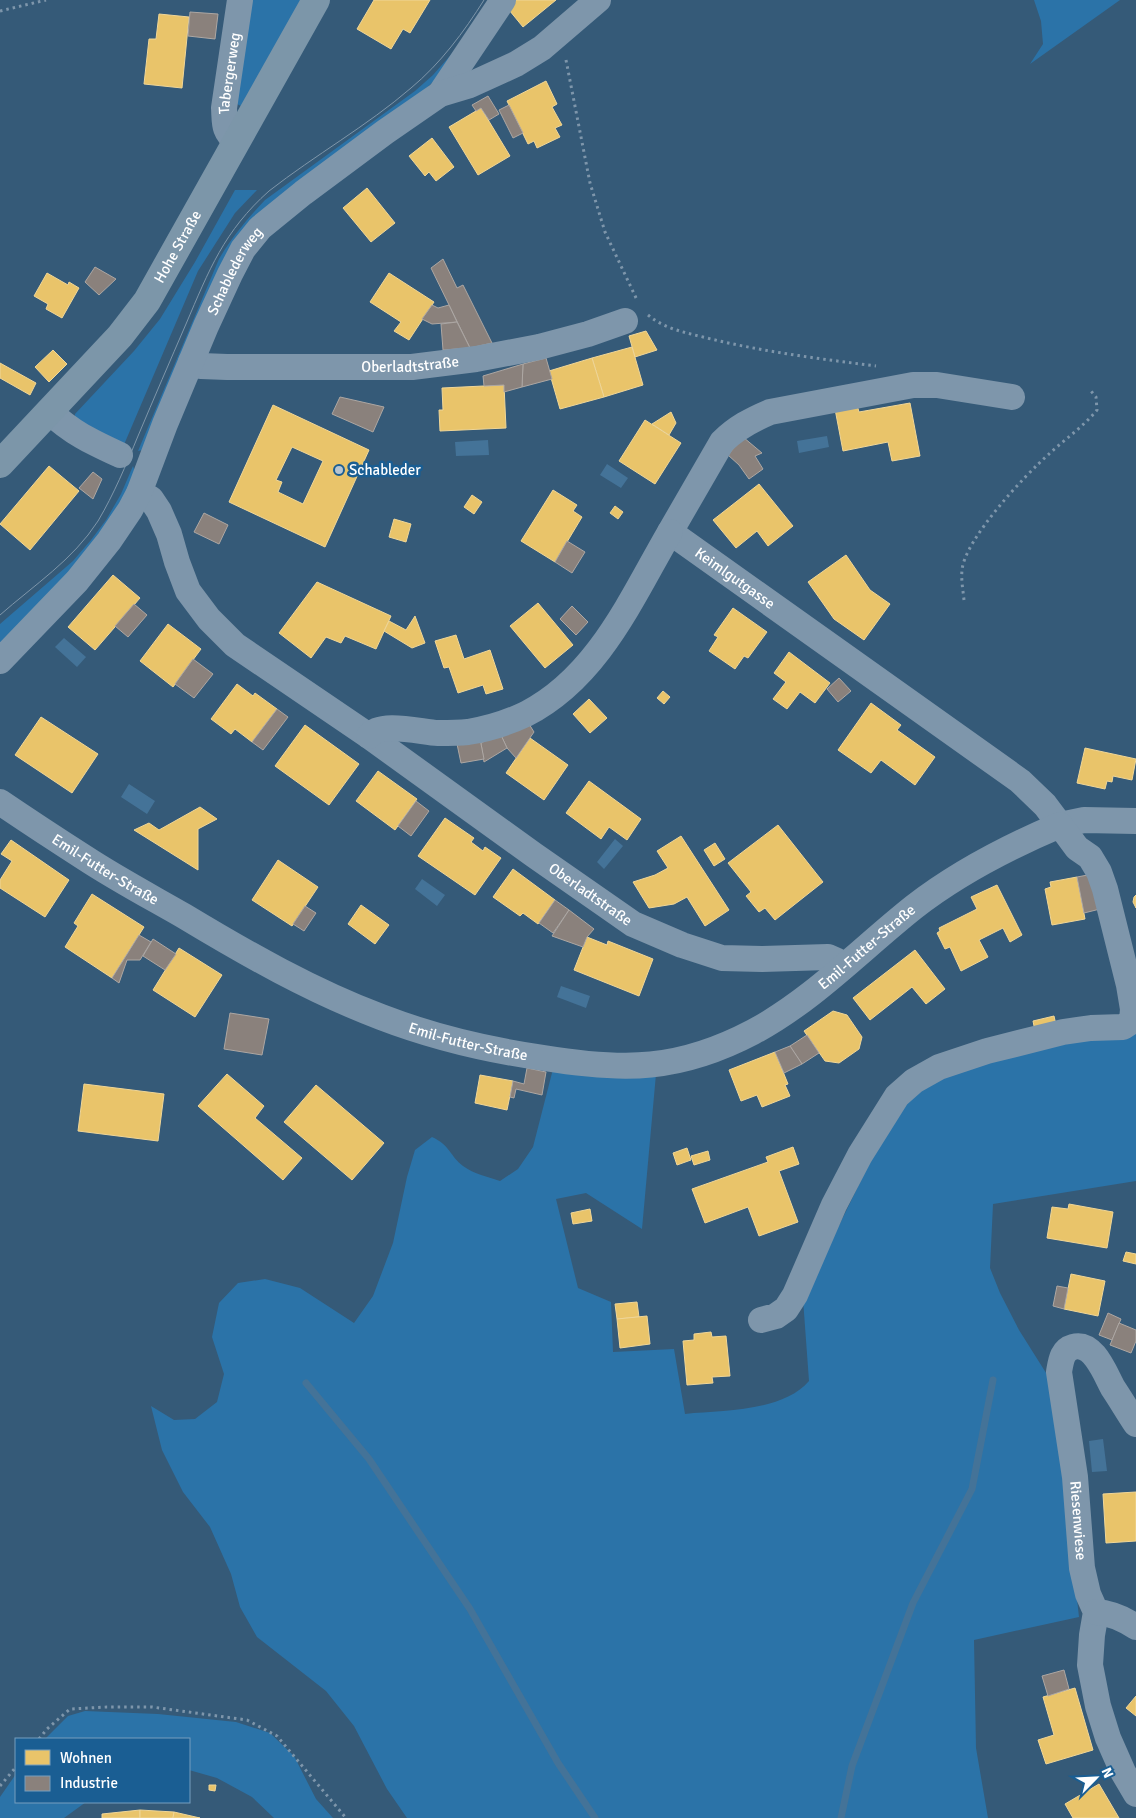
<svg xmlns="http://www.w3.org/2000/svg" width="1136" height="1818" viewBox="0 0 1136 1818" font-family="Signika,sans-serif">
<rect width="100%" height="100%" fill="#355a78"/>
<g fill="#2b73a8">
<polygon points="247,0 301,0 241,106 235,103"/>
<polygon points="1034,0 1120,0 1030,64 1043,44 1041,21"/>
<path d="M456,49L435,80L410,103L269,208L143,450L138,451L219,259C232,237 247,219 265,200L415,91L433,75Z"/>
<polygon points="235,190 257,190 235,213 198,271 123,447 75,419 75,414 134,351 160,319 195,262"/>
<polygon points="133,466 136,475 104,533 0,649 0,624 73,561 91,540 106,520 121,494"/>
<path d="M1136,1028V1181L993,1204L990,1268L1000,1293L1019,1330L1053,1384L1079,1617L974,1640L976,1748L988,1818H407L387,1789L354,1726L326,1691L257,1637L240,1607L231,1574L210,1527L183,1492L162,1450L151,1406L174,1420L195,1419L217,1402L224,1374L212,1337L219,1303L238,1283L265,1279L300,1288L354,1323L373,1296L393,1243L407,1177L415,1150L432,1137C450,1145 450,1156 463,1166C474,1174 488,1177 500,1181L518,1169L533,1147L553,1069L656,1074L642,1229L586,1193L556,1199L578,1288L611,1302L613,1352L674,1349L685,1414C724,1410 782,1412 809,1381L803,1299L898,1105L939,1071Z"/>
<polygon points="85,1711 158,1714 236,1722 270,1733 294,1756 316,1799 333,1818 274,1818 252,1797 217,1778 189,1770 189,1739 45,1739 68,1716"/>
<polygon points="16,1774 16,1802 86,1802 64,1818 0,1818 0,1797"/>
</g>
<g fill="#447398">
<polygon points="827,436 829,447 799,453 797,441"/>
<polygon points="488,440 489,455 456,456 455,442"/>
<polygon points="607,464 628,478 621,488 600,475"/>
<polygon points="64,638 86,657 77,667 55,647"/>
<polygon points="129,784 155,801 147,814 121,797"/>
<polygon points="615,839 623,846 604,869 597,862"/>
<polygon points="422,879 445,895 437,906 415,889"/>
<polygon points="561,986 590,996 586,1008 557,997"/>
<polygon points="1103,1439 1107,1471 1092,1472 1089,1441"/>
</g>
<g fill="#e9c46a" stroke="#f0d697" fill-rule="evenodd">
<polygon points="374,0 430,0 410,33 403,29 391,49 357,29"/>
<polygon points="509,0 556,0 523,27 505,5"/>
<polygon points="159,14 189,17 182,88 144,84 149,39 156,39"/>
<polygon points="546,81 557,104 552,107 562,125 555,128 560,137 537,148 534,141 528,144 507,101"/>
<polygon points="481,108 510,156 478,175 449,127"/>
<polygon points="432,138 454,167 436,181 429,172 425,176 409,156"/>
<polygon points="367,188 395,223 371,242 343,208"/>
<polygon points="47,273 68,285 69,282 79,288 62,318 46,309 48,304 34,296"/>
<polygon points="389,273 434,302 409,340 394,331 401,322 370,302"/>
<polygon points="646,331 657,350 635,357 629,336"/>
<polygon points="632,347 643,385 604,397 592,358"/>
<polygon points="53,350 67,364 49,382 35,367"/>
<polygon points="592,358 604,397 560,409 549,371"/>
<polygon points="0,363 36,383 30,395 0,378"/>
<polygon points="504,385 506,428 440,431 439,410 443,410 442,388"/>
<polygon points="910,403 920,456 892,461 888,442 843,451 835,409 857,405 859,412"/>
<path d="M273,405L369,450L325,547L229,502ZM292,447L323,461L303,504L278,492L282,482L276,480Z"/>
<polygon points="671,412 676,423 669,435 652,424"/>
<polygon points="645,420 681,443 655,484 619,461"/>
<polygon points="49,466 79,491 30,550 0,524"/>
<polygon points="759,484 793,526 768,546 757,531 736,548 713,520"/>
<polygon points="553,490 577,505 573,511 582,517 555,562 521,541"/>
<polygon points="472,495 482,502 474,514 464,507"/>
<polygon points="615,506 623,512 618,519 610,513"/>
<polygon points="394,519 411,524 406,542 389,537"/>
<polygon points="846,555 870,590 890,604 864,640 834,619 808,582"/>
<polygon points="113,575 140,598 95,650 68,627"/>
<polygon points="317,582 391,616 376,649 345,636 341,643 326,637 311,658 279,633"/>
<polygon points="538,603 573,645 545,668 510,626"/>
<polygon points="733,608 767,632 748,658 744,656 735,669 709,651 718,637 714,635"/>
<polygon points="415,616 425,643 412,648 384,631 389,621 406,630"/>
<polygon points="168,624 201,649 173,687 140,661"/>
<polygon points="456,635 464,659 490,650 503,689 486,694 483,685 458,693 449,667 444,668 435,641"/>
<polygon points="789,652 830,683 815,703 800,692 787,709 773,699 786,682 774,673"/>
<polygon points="237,684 253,696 255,693 277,709 252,742 235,729 231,734 211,719"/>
<polygon points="663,691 670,697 664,704 657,698"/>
<polygon points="589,699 607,718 590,733 573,714"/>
<polygon points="871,703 901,725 897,730 935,757 915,785 881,760 871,773 838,750"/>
<polygon points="41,717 98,754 72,793 15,755"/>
<polygon points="305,725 359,764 329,805 275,766"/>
<polygon points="530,738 568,765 544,800 506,773"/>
<polygon points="1085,748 1136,759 1132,780 1113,776 1112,782 1107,781 1105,789 1077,783"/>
<polygon points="378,771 417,799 395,830 356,801"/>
<polygon points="589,781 641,819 627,840 609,827 601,839 566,813"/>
<polygon points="200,807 217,819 198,829 198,870 134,830 149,823 159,830"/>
<polygon points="445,818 474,838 471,842 483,851 485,847 501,858 475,895 418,856"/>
<polygon points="778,825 823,882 775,920 765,908 759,912 746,896 751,892 728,863"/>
<polygon points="681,836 729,910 705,926 687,897 674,904 649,908 633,882 655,875 668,868 657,851"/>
<polygon points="11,840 69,880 45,917 0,888 0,880 12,861 1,854"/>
<polygon points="715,843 725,859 714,866 704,850"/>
<polygon points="278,860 318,887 292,926 252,900"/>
<polygon points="513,869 555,900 538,924 523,913 520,916 493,897"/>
<polygon points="1077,877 1085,919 1052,925 1045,889 1051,887 1050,882"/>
<polygon points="997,885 1022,935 1010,942 1003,928 979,940 988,957 961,971 950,947 945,949 937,933 940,931 939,928 977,909 971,897"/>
<polygon points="92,894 144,927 112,978 65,947 78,926 74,923"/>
<polygon points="1136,895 1136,908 1133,902 1134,897"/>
<polygon points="361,905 389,925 375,944 348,924"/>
<polygon points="587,937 607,945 608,941 653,959 639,996 574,970"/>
<polygon points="179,948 222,975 195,1017 153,990"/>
<polygon points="915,950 945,989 926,1004 912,987 870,1020 853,998"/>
<polygon points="833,1011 847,1015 862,1037 859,1049 839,1063 825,1061 804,1031"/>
<polygon points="1054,1016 1056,1025 1035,1031 1033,1021"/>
<polygon points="775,1052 788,1084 785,1085 790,1096 762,1107 757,1095 741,1101 729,1070"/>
<polygon points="227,1074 264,1106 255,1118 302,1158 283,1180 198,1106"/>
<polygon points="480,1075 513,1081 507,1110 475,1103"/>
<polygon points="84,1084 164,1094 158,1141 78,1131"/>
<polygon points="316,1085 384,1143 352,1180 284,1122"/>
<polygon points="793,1147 799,1164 779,1171 798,1222 759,1236 748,1207 705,1223 692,1189 768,1162 766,1157"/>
<polygon points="687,1148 691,1160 677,1165 673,1153"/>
<polygon points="708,1151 710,1160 694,1165 691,1156"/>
<polygon points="1069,1204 1113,1212 1107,1248 1047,1238 1052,1207 1068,1209"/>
<polygon points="590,1209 592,1221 573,1224 571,1213"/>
<polygon points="1126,1252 1136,1254 1136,1264 1123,1261"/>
<polygon points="1071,1274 1105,1281 1098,1316 1064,1309"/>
<polygon points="637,1302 639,1317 617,1319 615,1304"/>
<polygon points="647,1316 650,1344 620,1348 617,1319"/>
<polygon points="711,1332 712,1337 726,1336 730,1376 712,1377 713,1383 687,1385 683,1341 694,1340 694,1334"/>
<polygon points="1136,1492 1136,1541 1106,1543 1103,1494"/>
<polygon points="1075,1688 1093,1750 1046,1764 1038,1740 1054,1735 1043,1697"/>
<polygon points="1136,1696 1136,1716 1126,1708"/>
<polygon points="1099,1784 1119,1818 1073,1818 1065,1804"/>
<polygon points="209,1785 216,1785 215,1791 209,1790"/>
<polygon points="140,1810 140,1818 102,1818 102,1814"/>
<polygon points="140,1810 174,1812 173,1818 140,1818"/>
<polygon points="174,1812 200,1818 173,1818"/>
</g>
<g fill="#8a817c" stroke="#ada7a3">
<polygon points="190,12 218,14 215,39 188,36"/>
<polygon points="488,96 499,114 489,120 481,108 476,111 472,105"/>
<polygon points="509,105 523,133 513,138 499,110"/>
<polygon points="443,259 457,288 463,285 492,343 470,348 431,268"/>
<polygon points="95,267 116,279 99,295 85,282"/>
<polygon points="432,305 438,308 449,305 457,322 432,324 422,319"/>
<polygon points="457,322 470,348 443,350 441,324"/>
<polygon points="546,358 552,379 522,387 523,364"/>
<polygon points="523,364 522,387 504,392 504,385 484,386 483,376"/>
<polygon points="340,397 384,407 373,432 332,414"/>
<polygon points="743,437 762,453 755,456 763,469 749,479 739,465 728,455"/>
<polygon points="93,472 102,479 93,499 79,488"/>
<polygon points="204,513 228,525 219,544 194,532"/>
<polygon points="567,541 585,552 572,573 555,562"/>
<polygon points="134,604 147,615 128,637 115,626"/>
<polygon points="572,606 588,622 576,635 560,619"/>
<polygon points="193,659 213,674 194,698 175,684"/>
<polygon points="839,678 851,691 838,702 827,689"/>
<polygon points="277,709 288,717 263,750 252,742"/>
<polygon points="529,724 534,732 516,758 507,748 500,733"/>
<polygon points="500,733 507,748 484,762 481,743"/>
<polygon points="480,739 484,759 461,763 457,744"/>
<polygon points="416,801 429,811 411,836 398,826"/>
<polygon points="1093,874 1100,909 1084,913 1077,877"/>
<polygon points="555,900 569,910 553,933 539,923"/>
<polygon points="305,906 316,913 304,931 293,924"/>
<polygon points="569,910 594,929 587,937 583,947 552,936"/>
<polygon points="139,935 151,942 140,960 127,960 119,983 112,978"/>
<polygon points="153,939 176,954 165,970 143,956"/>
<polygon points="230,1013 269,1019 262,1055 224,1049"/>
<polygon points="807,1035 819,1053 802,1064 790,1046"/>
<polygon points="790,1046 802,1064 784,1073 775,1052"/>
<polygon points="527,1068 546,1072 542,1095 516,1089 514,1098 510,1097 513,1081 524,1084"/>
<polygon points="1057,1286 1068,1288 1064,1309 1053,1306"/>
<polygon points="1108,1313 1121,1319 1112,1340 1099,1335"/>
<polygon points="1119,1323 1136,1330 1136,1341 1131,1353 1110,1345"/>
<polygon points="1064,1670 1069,1689 1048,1696 1042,1676"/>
</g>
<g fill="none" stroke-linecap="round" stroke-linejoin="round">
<g stroke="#447398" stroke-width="7">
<polyline points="306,1383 369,1459 470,1609 558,1763 595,1818"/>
<polyline points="841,1818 852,1766 913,1603 972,1489 993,1380"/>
</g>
<g stroke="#7e96ab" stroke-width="3" stroke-dasharray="2.5 4" stroke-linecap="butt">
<polyline points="0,11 46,0"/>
<polyline points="566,60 590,183 605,232 637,300"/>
<path d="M648,315C666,330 688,333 711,339C765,352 821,359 876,366"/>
<path d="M964,600C963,590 961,580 962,570C965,539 1025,475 1049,454C1065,439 1083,427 1097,410L1096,397L1091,391"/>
<polyline points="39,1739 47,1729 70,1709 107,1707 152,1707 247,1720 277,1736 346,1818"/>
<polyline points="0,1786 16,1767"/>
</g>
<g stroke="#7e96ab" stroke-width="26">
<polyline points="440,94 503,0"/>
<path id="s1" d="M236,141C223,131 225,123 224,108L240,0"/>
<path id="s2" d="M191,362L201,366L227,367H412L476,359L539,347L588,334L625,321"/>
<path id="s3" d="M1012,397L937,385H913L770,412C751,420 736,428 722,442L670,532L1020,781L1045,805L1060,825L1084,820L1136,821"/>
<path d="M50,412C72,433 92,442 120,455"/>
<path id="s4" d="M139,493L151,499L159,511L169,534L177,562L188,591L209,619L235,645L369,736L534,855L633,924L682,945L722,958L762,959L828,957L837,961L843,967"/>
<path id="s5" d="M0,661L77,581L109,541L130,510L139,493L165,424L206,326L230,274L243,249L260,228L303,193L385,132L440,94L470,85L516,64L542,48L598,0"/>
<path d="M369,736C381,721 420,732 438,733C447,733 458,733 468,732C487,729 509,722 526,714C598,677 631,599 670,532"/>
<path id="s6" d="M0,802C28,821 57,840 85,858C117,879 151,897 184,916C247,954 312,991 381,1017C433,1037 488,1050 544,1058C624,1071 679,1071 753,1032C813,1000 861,949 914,907C959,872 1008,847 1060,825L1077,848L1090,857L1099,872L1105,889L1129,985L1133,1009L1132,1021L1123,1027L1091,1028L1063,1032L987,1051L939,1067L914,1081L897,1096L860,1155L834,1205L795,1295L786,1309L776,1316L761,1320"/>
<path id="s7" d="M1136,1424C1128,1412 1121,1400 1113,1388C1105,1374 1094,1341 1073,1347C1062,1350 1061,1361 1059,1372L1075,1477L1082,1568L1088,1594L1096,1612L1092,1635L1090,1665L1098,1706L1108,1738L1123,1772L1136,1794"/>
<path d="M1096,1612C1110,1613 1124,1619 1136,1627"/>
</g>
<path stroke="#7c96a9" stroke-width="28" id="s8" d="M0,464L120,336L147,301L316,0"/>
<path stroke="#7e96aa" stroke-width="1" d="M0,615C34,585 73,560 98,521C114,494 126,465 138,436C154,398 170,361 186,324C209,270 224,231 269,191C315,155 367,126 411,88C440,64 464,32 484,0"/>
</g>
<circle fill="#b8c5d0" stroke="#1a5e93" stroke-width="2" cx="339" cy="470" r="5"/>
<g text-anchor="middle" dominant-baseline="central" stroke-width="5" stroke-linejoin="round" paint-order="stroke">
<g font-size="15" fill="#fff" stroke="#1a5e93">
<text stroke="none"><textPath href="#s1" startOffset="72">Tabergerweg</textPath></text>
<text stroke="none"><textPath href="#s8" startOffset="282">Hohe Straße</textPath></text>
<text stroke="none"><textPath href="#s5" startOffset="461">Schablederweg</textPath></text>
<text stroke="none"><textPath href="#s2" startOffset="220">Oberladtstraße</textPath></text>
<text stroke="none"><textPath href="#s3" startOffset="486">Keimlgutgasse</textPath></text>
<text stroke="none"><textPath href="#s6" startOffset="125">Emil-Futter-Straße</textPath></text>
<text stroke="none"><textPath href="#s4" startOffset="619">Oberladtstraße</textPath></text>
<text stroke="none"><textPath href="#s6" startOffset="964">Emil-Futter-Straße</textPath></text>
<text stroke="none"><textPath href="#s6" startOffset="529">Emil-Futter-Straße</textPath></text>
<text stroke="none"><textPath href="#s7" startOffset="285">Riesenwiese</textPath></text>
</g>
<g font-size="15" fill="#fff" stroke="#1a5e93" text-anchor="start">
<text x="349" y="470">Schableder</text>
</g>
</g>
<rect x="15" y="1738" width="175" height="65" fill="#1a5e93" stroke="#769ebe"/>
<rect x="25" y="1750" width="25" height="15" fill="#e9c46a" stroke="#769ebe"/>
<text x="60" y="1763" font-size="15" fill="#ffffff">Wohnen</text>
<rect x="25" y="1776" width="25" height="15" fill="#8a817c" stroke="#769ebe"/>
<text x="60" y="1788" font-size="15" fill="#ffffff">Industrie</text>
<g transform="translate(1096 1778) rotate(66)" stroke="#1a5e93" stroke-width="4" paint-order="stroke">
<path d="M0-4L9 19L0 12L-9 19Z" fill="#ffffff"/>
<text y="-8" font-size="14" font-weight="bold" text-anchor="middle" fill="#ffffff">N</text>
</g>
</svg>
